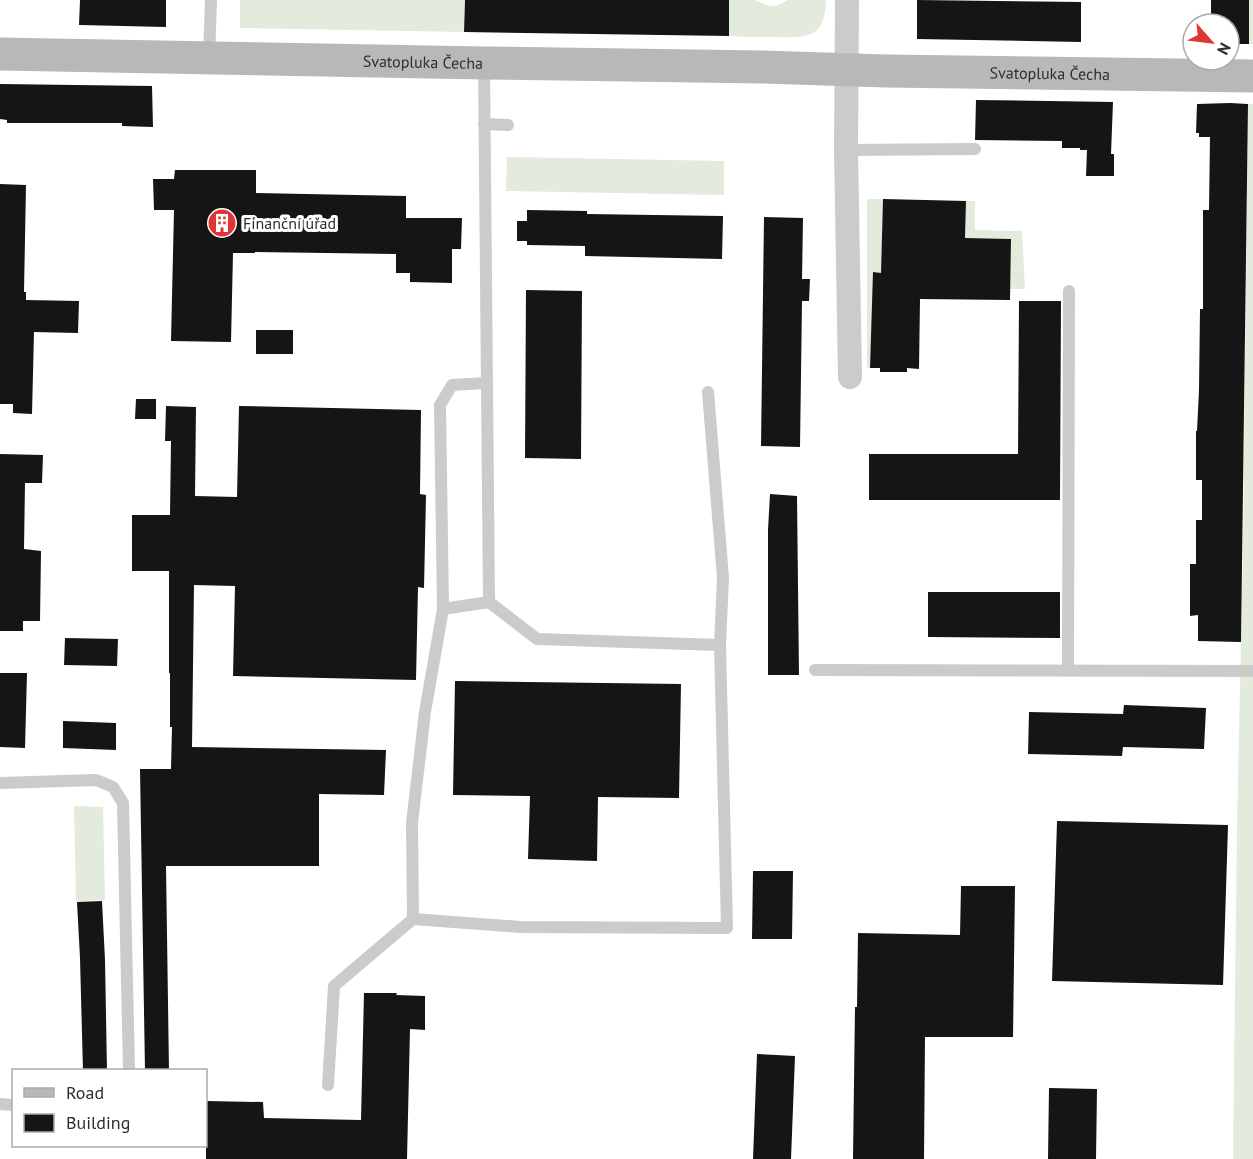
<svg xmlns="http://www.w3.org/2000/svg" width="1253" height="1159" viewBox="0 0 1253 1159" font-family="'PT Sans',sans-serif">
<rect width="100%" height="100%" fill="#fff"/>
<g fill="#e3ebdc">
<polygon points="240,0 465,0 464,32 240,28"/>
<path d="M729,0H755L766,5L776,6L788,0H826C825,38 808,38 776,37C761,37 745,37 729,36Z"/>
<rect x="1249" y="0" width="4" height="44"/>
<polygon points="1248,104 1253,104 1253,1159 1233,1159 1237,826 1243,552"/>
<polygon points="507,157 724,161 724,195 506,191"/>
<polygon points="867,199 883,199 881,273 874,272 870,368 867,368"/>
<polygon points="966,201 975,201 975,230 1022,231 1025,289 1010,289 1011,239 965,238"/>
<polygon points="74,806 103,807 105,900 76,901"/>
</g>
<g fill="#151515">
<polygon points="80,0 166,0 166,27 79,25"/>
<polygon points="465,0 729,0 729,36 464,32"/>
<polygon points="917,0 1081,2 1081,42 917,39"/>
<polygon points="1211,0 1249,0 1249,44 1229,44 1229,24 1211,24"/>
<polygon points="0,84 152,86 153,127 122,126 122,123 7,123 7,120 0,119"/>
<polygon points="976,100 1113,102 1111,154 1114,154 1114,176 1086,176 1087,150 1080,150 1080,148 1062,148 1062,141 975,140"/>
<polygon points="1230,103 1248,104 1241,642 1198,641 1198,615 1190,616 1190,564 1196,564 1196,520 1202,520 1202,480 1196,480 1196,431 1197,431 1199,390 1200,309 1203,309 1203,210 1209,210 1210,137 1199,137 1199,133 1196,133 1197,104"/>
<polygon points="175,170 256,170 256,193 406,196 406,218 462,218 461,249 452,249 452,283 410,282 410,273 396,273 396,254 255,252 255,253 233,253 231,342 171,341 174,210 154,210 153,179 174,179"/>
<polygon points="0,184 26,185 24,292 26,292 26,300 79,301 78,333 34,332 32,414 13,413 13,404 0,404"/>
<polygon points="883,199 966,201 965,238 1011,239 1010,300 920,299 919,369 907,368 907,372 880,372 880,368 870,368 873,272 881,273"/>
<polygon points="527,210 587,211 587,214 723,216 722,259 585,256 585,246 527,245 527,241 517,241 517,221 527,221"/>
<polygon points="764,217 803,218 802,279 810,279 809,301 802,301 800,447 761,446"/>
<polygon points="526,290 582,291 581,459 525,458"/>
<polygon points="1019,301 1061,301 1060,500 869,500 869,454 1018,454"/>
<rect x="256" y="330" width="37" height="24"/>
<polygon points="136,399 156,399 156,419 135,419"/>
<polygon points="166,406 196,407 195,496 237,497 239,406 421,410 420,494 426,495 424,588 418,587 416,680 233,676 235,586 194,585 192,747 386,750 384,795 319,794 319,866 166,866 169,1071 145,1071 140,769 171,769 172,727 170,727 170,673 169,673 169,571 132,571 132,515 170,515 171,441 165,441"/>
<polygon points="0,454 43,455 42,483 25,483 24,549 41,551 40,621 23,621 23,631 0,631"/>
<polygon points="770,494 797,496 799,675 768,675 768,530"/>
<polygon points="928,592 1060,592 1060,638 928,637"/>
<polygon points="65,638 118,639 117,666 64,665"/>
<polygon points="0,673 27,673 25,748 0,747"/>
<polygon points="455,681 681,684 679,798 598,797 597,861 528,859 530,796 453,795"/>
<polygon points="1124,705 1206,708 1204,749 1123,747 1122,756 1028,754 1029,712 1123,714"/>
<polygon points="63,721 116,723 116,750 63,748"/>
<polygon points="1057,821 1228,825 1223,985 1052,981"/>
<polygon points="753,871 793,871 792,939 752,939"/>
<polygon points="961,886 1015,886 1013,1037 925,1037 924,1159 853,1159 855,1007 857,1007 858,933 960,935"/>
<polygon points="102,901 105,960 107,1071 83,1071 80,958 77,902"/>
<polygon points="364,993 397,993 396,995 425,996 425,1030 410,1029 407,1159 206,1159 206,1101 263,1102 264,1118 361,1120"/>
<polygon points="757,1054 795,1056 791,1159 753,1159"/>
<polygon points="1049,1088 1097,1089 1096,1159 1048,1159"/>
</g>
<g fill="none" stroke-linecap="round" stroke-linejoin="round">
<g stroke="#cbcbcb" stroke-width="12">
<polyline points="209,57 211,0"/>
<polyline points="484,64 489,602 537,639 720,645"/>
<polyline points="484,124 508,125"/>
<polyline points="846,150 975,149"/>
<polyline points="443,609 440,405 452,385 487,383"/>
<polyline points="815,670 1253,671"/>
<polyline points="1068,670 1069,291"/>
<polyline points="0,783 96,780 113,787 123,803 129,1070"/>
<polyline points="413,919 412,823 425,712 443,609 489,602"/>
<polyline points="328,1085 334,986 413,919 520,927 727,928 720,645 723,578 708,392"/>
<polyline points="0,1104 14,1105"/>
</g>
<polyline stroke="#cbcbcb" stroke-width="24" points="847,0 846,150 850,377"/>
<path stroke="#b8b8b8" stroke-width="33" id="s1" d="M0,54L484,63L763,67L886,71L1253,76"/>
</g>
<defs>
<g id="building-disc" transform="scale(1.5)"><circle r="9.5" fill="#df3635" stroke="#fff"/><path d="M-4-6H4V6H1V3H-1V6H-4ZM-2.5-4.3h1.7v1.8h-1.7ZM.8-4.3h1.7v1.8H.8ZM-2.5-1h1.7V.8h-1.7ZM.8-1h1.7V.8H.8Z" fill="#fff"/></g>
</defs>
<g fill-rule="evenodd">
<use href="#building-disc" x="222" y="223"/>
</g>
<g text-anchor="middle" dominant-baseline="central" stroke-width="6" stroke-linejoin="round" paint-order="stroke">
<g font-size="16" fill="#2e2e2e" stroke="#fff">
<text stroke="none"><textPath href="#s1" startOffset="423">Svatopluka Čecha</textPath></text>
<text stroke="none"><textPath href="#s1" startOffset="1050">Svatopluka Čecha</textPath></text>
</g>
<g font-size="16" fill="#2e2e2e" stroke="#fff" text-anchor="start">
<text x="243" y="223">Finanční úřad</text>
</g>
</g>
<rect x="12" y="1069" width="195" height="78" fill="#ffffff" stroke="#ababab" stroke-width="1.5"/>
<rect x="24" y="1088" width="30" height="9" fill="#b8b8b8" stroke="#ababab" stroke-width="1.5"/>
<text x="66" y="1099" font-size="18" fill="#2e2e2e">Road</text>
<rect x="24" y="1114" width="30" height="18" fill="#151515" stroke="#ababab" stroke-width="1.5"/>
<text x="66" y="1129" font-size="18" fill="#2e2e2e">Building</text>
<g transform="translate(1211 42) rotate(118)"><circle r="28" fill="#ffffff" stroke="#ababab" stroke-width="1.5"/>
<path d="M0-4.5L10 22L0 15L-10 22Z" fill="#df3635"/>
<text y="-9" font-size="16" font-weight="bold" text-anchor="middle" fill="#2e2e2e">N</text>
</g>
</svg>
